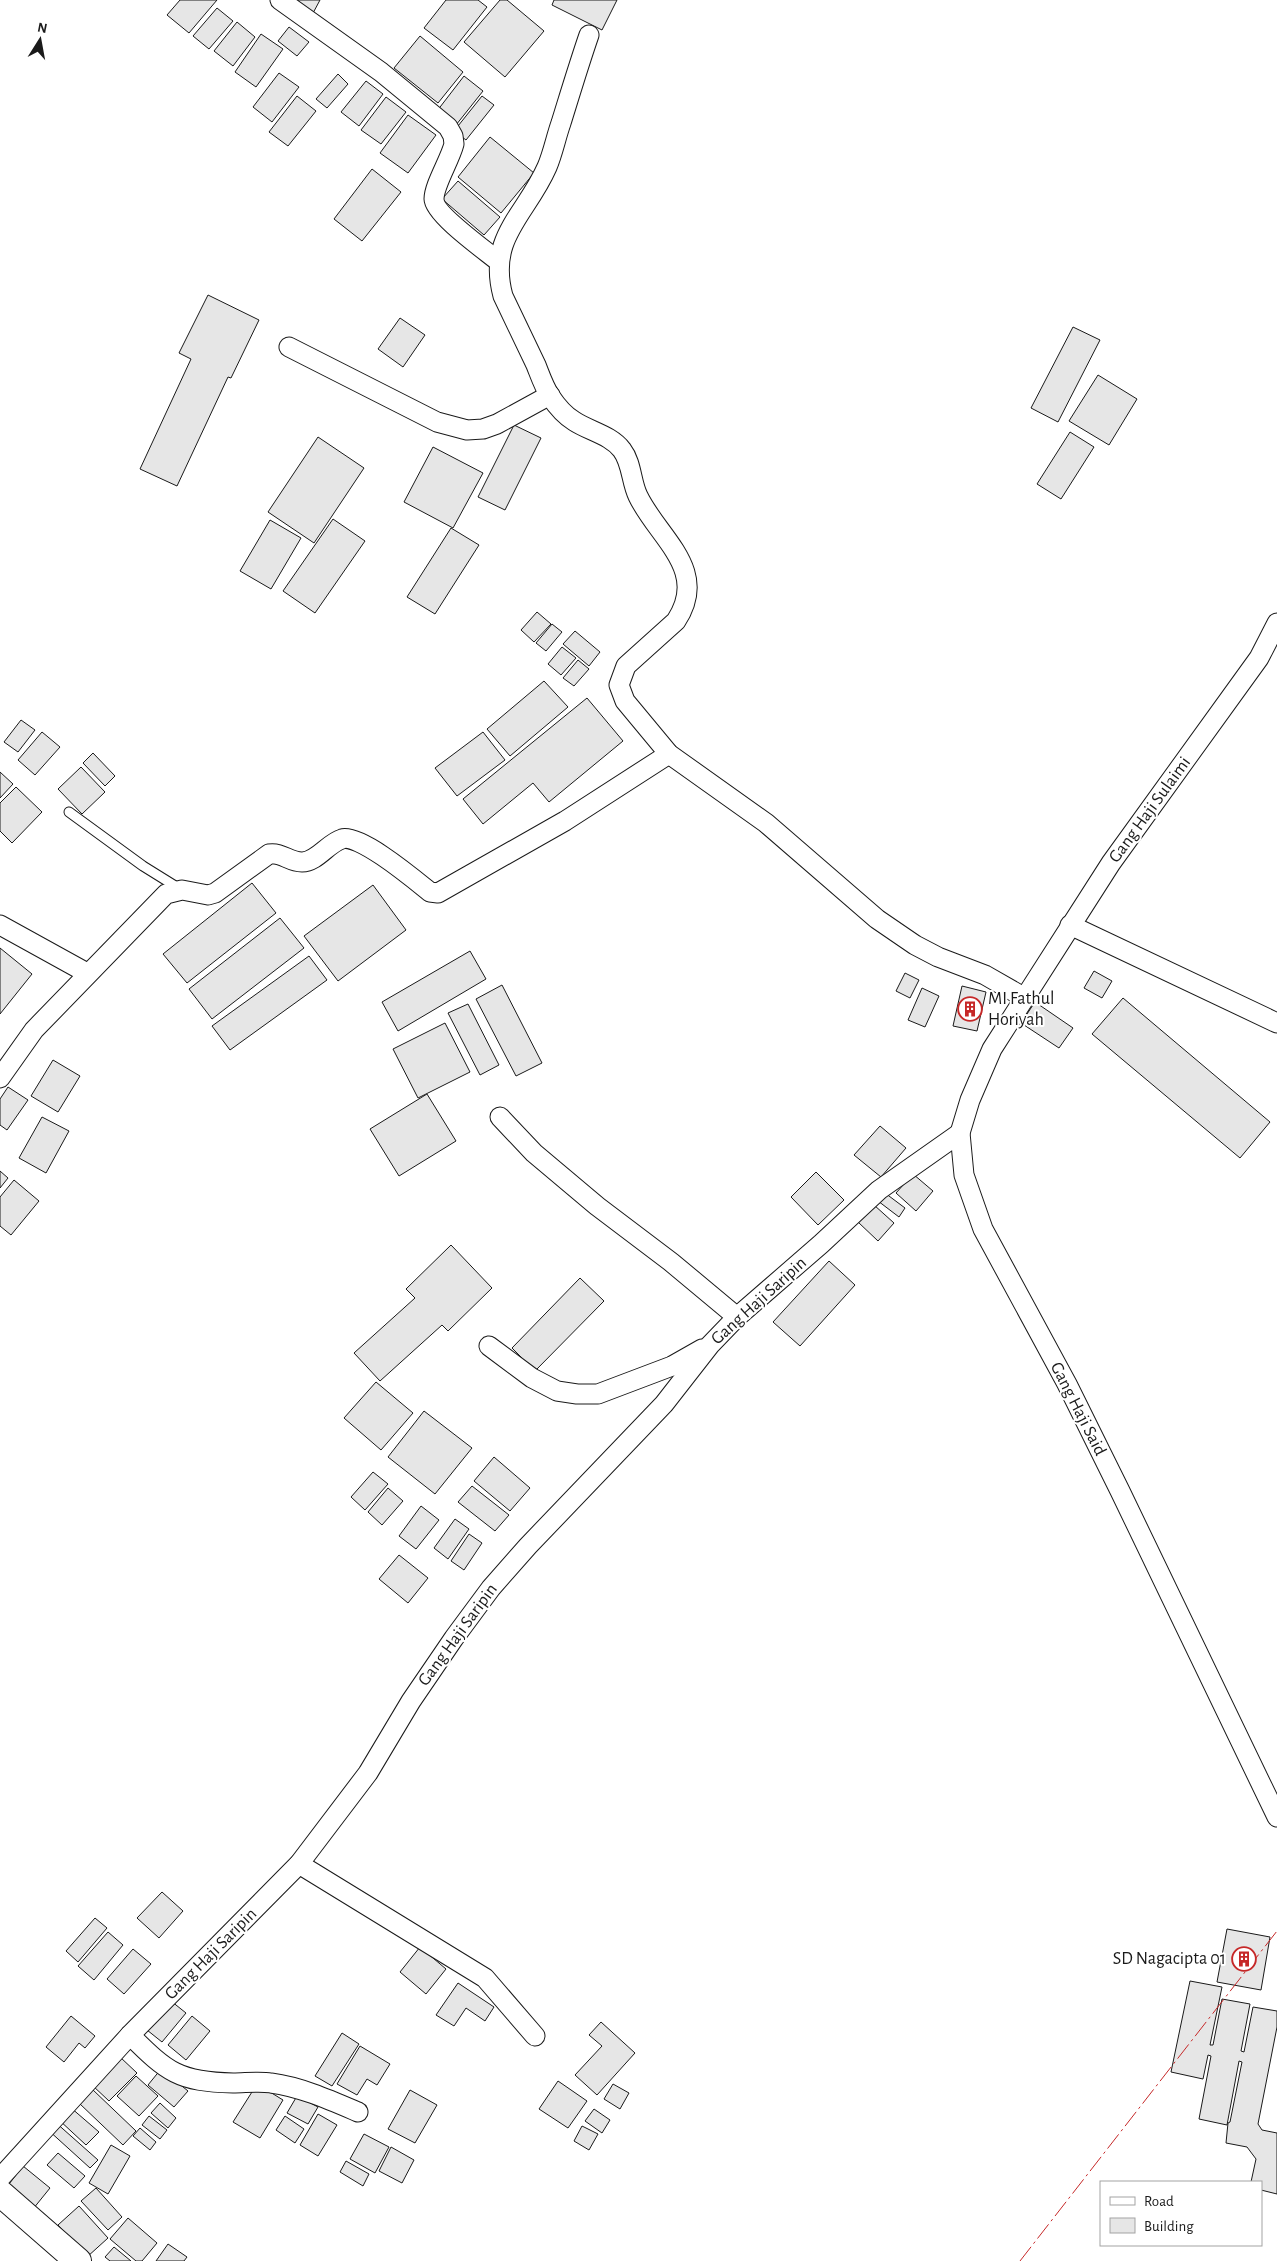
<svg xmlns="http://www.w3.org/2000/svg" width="1277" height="2261" viewBox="0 0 1277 2261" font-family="'Alegreya Sans',sans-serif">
<rect width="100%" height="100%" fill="#fff"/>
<g fill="#e6e6e6" stroke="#1a1a1a">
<polygon points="180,0 217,0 189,33 167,15"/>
<polygon points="298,0 320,0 312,15 295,5"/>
<polygon points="446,0 478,0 487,7 453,50 424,28"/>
<polygon points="500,0 507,0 544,31 505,77 464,42"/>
<polygon points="554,0 617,0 602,30 552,5"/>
<polygon points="217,8 233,21 209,49 193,36"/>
<polygon points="237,22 255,37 233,66 214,51"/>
<polygon points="289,27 309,42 297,56 278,41"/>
<polygon points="261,34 283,49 256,87 235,72"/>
<polygon points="420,36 463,72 438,103 394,68"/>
<polygon points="279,73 299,87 272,122 253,107"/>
<polygon points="338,74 348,84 327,108 316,99"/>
<polygon points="464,76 483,91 456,125 437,111"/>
<polygon points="366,81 383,94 359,126 341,112"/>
<polygon points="297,96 316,111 288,146 269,132"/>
<polygon points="482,96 494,105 466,140 454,131"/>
<polygon points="386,97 406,112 381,144 361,130"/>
<polygon points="408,115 436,135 408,173 380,153"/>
<polygon points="490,137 534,173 501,213 458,177"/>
<polygon points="372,169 401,192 362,241 334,219"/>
<polygon points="458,181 500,217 484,235 442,199"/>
<polygon points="208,295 259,320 231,378 228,377 177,486 140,469 191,359 179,353"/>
<polygon points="400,318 425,335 403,367 378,349"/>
<polygon points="1073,327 1100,340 1058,422 1031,408"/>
<polygon points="1098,375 1137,399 1109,445 1069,421"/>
<polygon points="514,425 541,438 505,510 478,497"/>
<polygon points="1070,432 1094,447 1061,499 1037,484"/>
<polygon points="318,437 364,468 314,543 268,512"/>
<polygon points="433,447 483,473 453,528 404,502"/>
<polygon points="333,519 365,541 315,613 283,591"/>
<polygon points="270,520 301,538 271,589 240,571"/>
<polygon points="451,528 479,545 435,614 407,597"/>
<polygon points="537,612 551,624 534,642 521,630"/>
<polygon points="552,624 562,632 546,651 536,643"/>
<polygon points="575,631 600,652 589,666 563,644"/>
<polygon points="562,647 576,658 561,675 548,664"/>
<polygon points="578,660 589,669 574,686 563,678"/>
<polygon points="544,681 568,707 510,756 487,729"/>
<polygon points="587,698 623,741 549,802 533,783 483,824 463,799"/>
<polygon points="21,720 35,730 18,752 4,742"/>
<polygon points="42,732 60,747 35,775 18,760"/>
<polygon points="483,732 505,760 457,796 435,768"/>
<polygon points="93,753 115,776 105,786 83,763"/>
<polygon points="81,767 105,792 82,814 58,789"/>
<polygon points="0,772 13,784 0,798"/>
<polygon points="16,787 42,812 12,843 0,831 0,803"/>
<polygon points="252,883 276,913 187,983 163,954"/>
<polygon points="373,885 406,930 338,981 304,936"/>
<polygon points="280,918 304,948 212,1019 189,989"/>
<polygon points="0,948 32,974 0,1014"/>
<polygon points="470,951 486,979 398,1031 382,1002"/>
<polygon points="309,956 327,980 230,1050 212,1026"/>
<polygon points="1094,971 1112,981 1102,998 1084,988"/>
<polygon points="905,973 919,980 910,998 896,991"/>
<polygon points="502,985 542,1063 516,1076 476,999"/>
<polygon points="962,986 986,992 977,1031 953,1026"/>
<polygon points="922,988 939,996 925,1027 908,1020"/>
<polygon points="1123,998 1270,1122 1240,1158 1092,1034"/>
<polygon points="1035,1002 1073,1028 1059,1048 1021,1023"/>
<polygon points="468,1004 499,1065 480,1075 448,1013"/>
<polygon points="445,1023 470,1072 418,1098 393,1049"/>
<polygon points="53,1060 80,1076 58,1112 31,1096"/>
<polygon points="8,1087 28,1100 7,1130 0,1125 0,1099"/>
<polygon points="427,1094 456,1141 399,1176 370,1129"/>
<polygon points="42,1117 69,1131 46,1173 19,1158"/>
<polygon points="880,1126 906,1148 881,1177 854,1155"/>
<polygon points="0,1171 8,1178 0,1188"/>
<polygon points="816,1172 844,1200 818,1225 791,1197"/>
<polygon points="913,1174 933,1191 916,1211 896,1193"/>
<polygon points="14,1180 39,1201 11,1235 0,1226 0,1197"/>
<polygon points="885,1193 905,1208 899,1217 878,1201"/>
<polygon points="874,1205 894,1223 878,1241 858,1222"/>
<polygon points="451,1245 492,1288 448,1331 442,1325 380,1381 354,1353 415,1298 406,1289"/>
<polygon points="829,1261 855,1285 800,1346 773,1322"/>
<polygon points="580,1278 604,1301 535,1371 512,1348"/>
<polygon points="376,1382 413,1413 381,1450 344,1418"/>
<polygon points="424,1411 472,1448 435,1494 388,1457"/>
<polygon points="494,1457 530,1488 510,1511 474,1481"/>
<polygon points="373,1472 388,1484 365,1510 351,1497"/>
<polygon points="472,1486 509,1515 495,1531 458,1502"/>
<polygon points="388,1488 403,1501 382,1525 368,1512"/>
<polygon points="421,1506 439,1520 416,1549 399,1536"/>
<polygon points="455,1519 469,1529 448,1559 434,1548"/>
<polygon points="469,1534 482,1543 464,1570 451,1561"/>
<polygon points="399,1555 428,1578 408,1603 379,1579"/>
<polygon points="162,1892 183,1911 159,1938 137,1918"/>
<polygon points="95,1918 107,1928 78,1962 66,1951"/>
<polygon points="1227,1929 1270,1937 1261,1990 1217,1982"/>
<polygon points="108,1932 123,1945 94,1980 78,1966"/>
<polygon points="420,1947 446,1969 426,1994 400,1972"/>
<polygon points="133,1949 151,1964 124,1994 107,1979"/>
<polygon points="1190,1981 1222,1987 1210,2045 1213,2045 1222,1999 1250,2004 1241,2051 1244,2052 1253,2007 1277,2011 1277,2027 1258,2124 1262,2130 1277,2133 1277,2194 1261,2190 1261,2182 1251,2182 1256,2159 1247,2147 1226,2143 1228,2123 1230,2122 1242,2062 1239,2061 1227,2125 1199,2119 1211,2056 1208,2055 1203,2079 1171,2072"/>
<polygon points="458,1983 494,2007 485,2021 466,2008 454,2026 436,2015"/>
<polygon points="171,2001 186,2013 162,2042 147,2030"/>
<polygon points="71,2016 95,2036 85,2048 79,2043 64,2062 46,2047"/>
<polygon points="192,2016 210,2031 186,2060 168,2045"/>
<polygon points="601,2022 635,2053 597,2095 575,2075 602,2046 589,2035"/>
<polygon points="342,2033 359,2044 332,2086 315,2076"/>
<polygon points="360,2046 390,2064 377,2085 367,2079 357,2095 337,2084"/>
<polygon points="120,2057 137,2073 109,2101 92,2085"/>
<polygon points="161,2069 188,2091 174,2107 148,2085"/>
<polygon points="136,2076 158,2096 139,2116 117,2096"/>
<polygon points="558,2081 587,2101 568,2128 539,2109"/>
<polygon points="257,2084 283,2100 260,2138 233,2122"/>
<polygon points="613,2084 629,2093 620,2109 604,2099"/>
<polygon points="92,2089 136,2131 123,2145 79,2103"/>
<polygon points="410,2090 437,2105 415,2143 388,2129"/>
<polygon points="297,2096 318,2107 308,2124 287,2113"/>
<polygon points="160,2103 176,2118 168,2128 151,2113"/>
<polygon points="70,2107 99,2132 86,2145 58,2119"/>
<polygon points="594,2109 610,2120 602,2133 585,2121"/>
<polygon points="318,2114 337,2125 318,2156 300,2145"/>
<polygon points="149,2116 167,2130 160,2139 142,2125"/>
<polygon points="285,2116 304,2129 295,2143 276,2130"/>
<polygon points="54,2121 98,2160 90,2168 47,2129"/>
<polygon points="582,2126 598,2134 589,2150 574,2141"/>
<polygon points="140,2128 156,2142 150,2150 133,2136"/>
<polygon points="364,2134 389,2147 375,2173 350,2159"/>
<polygon points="111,2145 130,2156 108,2194 89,2183"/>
<polygon points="391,2147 414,2160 402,2183 379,2171"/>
<polygon points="58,2153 85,2176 74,2188 47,2165"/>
<polygon points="346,2161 369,2174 363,2186 340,2172"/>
<polygon points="23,2166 50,2188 33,2209 6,2188"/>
<polygon points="96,2188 122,2217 108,2230 81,2201"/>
<polygon points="79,2206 108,2238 87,2257 58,2225"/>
<polygon points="128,2218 157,2243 142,2261 136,2261 110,2239"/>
<polygon points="168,2244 187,2257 184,2261 156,2261"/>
<polygon points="114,2247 131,2261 110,2261 105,2257"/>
</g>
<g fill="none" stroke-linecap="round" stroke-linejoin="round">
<g stroke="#1a1a1a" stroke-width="11">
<polyline id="lane" points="69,812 143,866 180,889"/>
</g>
<g stroke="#1a1a1a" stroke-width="21">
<g id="street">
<path d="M280,0L381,72L448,127L453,136L454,144C450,160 434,185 434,199C434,214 486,251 498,261"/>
<path d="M589,35C579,64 570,94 561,123C556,137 553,153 547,167C526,215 487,237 503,296C514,319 525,342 536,365C540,375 544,387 550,396C556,405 564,415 574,421C589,431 611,435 622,450C632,463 631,482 638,496C658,538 710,570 676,621L626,666L619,685L625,701L669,754L766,823L877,919L915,945L938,957L985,975L1025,998"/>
<polyline points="289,347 437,422 467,430 483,429 497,424 550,395"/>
<polyline points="1277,623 1259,658 1111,863 992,1049 970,1100 960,1133 964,1175 983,1229 1067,1384 1120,1491 1277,1817"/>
<polyline points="0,925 87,973"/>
<polyline points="1070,925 1277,1023"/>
<path d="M0,1078L34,1030L166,894L182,890L208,895L215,893L269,854C282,852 289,862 302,862C317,862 328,843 342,839C359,833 415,880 430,892L438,893L565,821L669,754"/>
<polyline points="500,1117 534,1153 597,1206 671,1262 737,1317"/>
<polyline points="489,1346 532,1378 557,1391 577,1394 598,1394 672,1366 702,1349"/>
<polyline points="299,1864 485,1978 535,2036"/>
<path d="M130,2035C167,2072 179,2082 233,2083C245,2083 259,2081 271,2083C301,2087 330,2100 358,2112"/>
<polyline points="0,2178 130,2035 299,1864 368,1773 411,1701 454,1638 491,1588 528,1546 664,1404 710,1345 737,1317 821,1244 879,1190 960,1133"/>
</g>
</g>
<g stroke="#1a1a1a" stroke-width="28">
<polyline id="secondary" points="0,2193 78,2261"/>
</g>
<use href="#lane" stroke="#fff" stroke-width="9"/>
<use href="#street" stroke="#fff" stroke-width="19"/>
<use href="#secondary" stroke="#fff" stroke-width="26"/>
<polyline stroke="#c62828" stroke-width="1" stroke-dasharray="18 4 2.5 4" stroke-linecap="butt" points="1020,2261 1277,1931"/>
</g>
<defs>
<g id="building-ring" transform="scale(1.25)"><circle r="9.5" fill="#fff" stroke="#c62828" stroke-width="1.5"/><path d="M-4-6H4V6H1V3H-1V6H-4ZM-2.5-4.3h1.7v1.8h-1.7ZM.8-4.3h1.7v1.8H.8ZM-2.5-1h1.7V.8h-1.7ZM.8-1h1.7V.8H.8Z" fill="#c62828"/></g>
</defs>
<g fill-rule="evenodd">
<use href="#building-ring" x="970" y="1009"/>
<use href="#building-ring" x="1244" y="1959"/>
</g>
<g text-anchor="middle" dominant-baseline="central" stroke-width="4" stroke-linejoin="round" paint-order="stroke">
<g font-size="18" fill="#1a1a1a" stroke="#fff">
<text transform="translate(1150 810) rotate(-54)">Gang Haji Sulaimi</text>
<text transform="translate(759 1301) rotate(-42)">Gang Haji Saripin</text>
<text transform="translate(1078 1409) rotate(63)">Gang Haji Said</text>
<text transform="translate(458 1635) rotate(-54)">Gang Haji Saripin</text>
<text transform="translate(211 1954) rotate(-45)">Gang Haji Saripin</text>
</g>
<g font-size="18" fill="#1a1a1a" stroke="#fff" text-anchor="start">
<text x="988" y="999">MI Fathul<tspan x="988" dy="21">Horiyah</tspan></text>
<text x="1226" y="1959" text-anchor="end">SD Nagacipta 01</text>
</g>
</g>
<rect x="1100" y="2181" width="162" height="65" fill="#ffffff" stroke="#a3a3a3"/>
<rect x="1110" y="2197" width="25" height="8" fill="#ffffff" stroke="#a3a3a3"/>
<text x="1144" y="2206" font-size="15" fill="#1a1a1a">Road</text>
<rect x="1110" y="2218" width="25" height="15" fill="#e6e6e6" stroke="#a3a3a3"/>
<text x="1144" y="2231" font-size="15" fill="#1a1a1a">Building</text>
<g transform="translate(40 40) rotate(11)" stroke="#ffffff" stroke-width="4" paint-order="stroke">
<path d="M0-4L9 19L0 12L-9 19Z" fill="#1a1a1a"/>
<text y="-8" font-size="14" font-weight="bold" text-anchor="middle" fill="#1a1a1a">N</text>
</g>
</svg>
